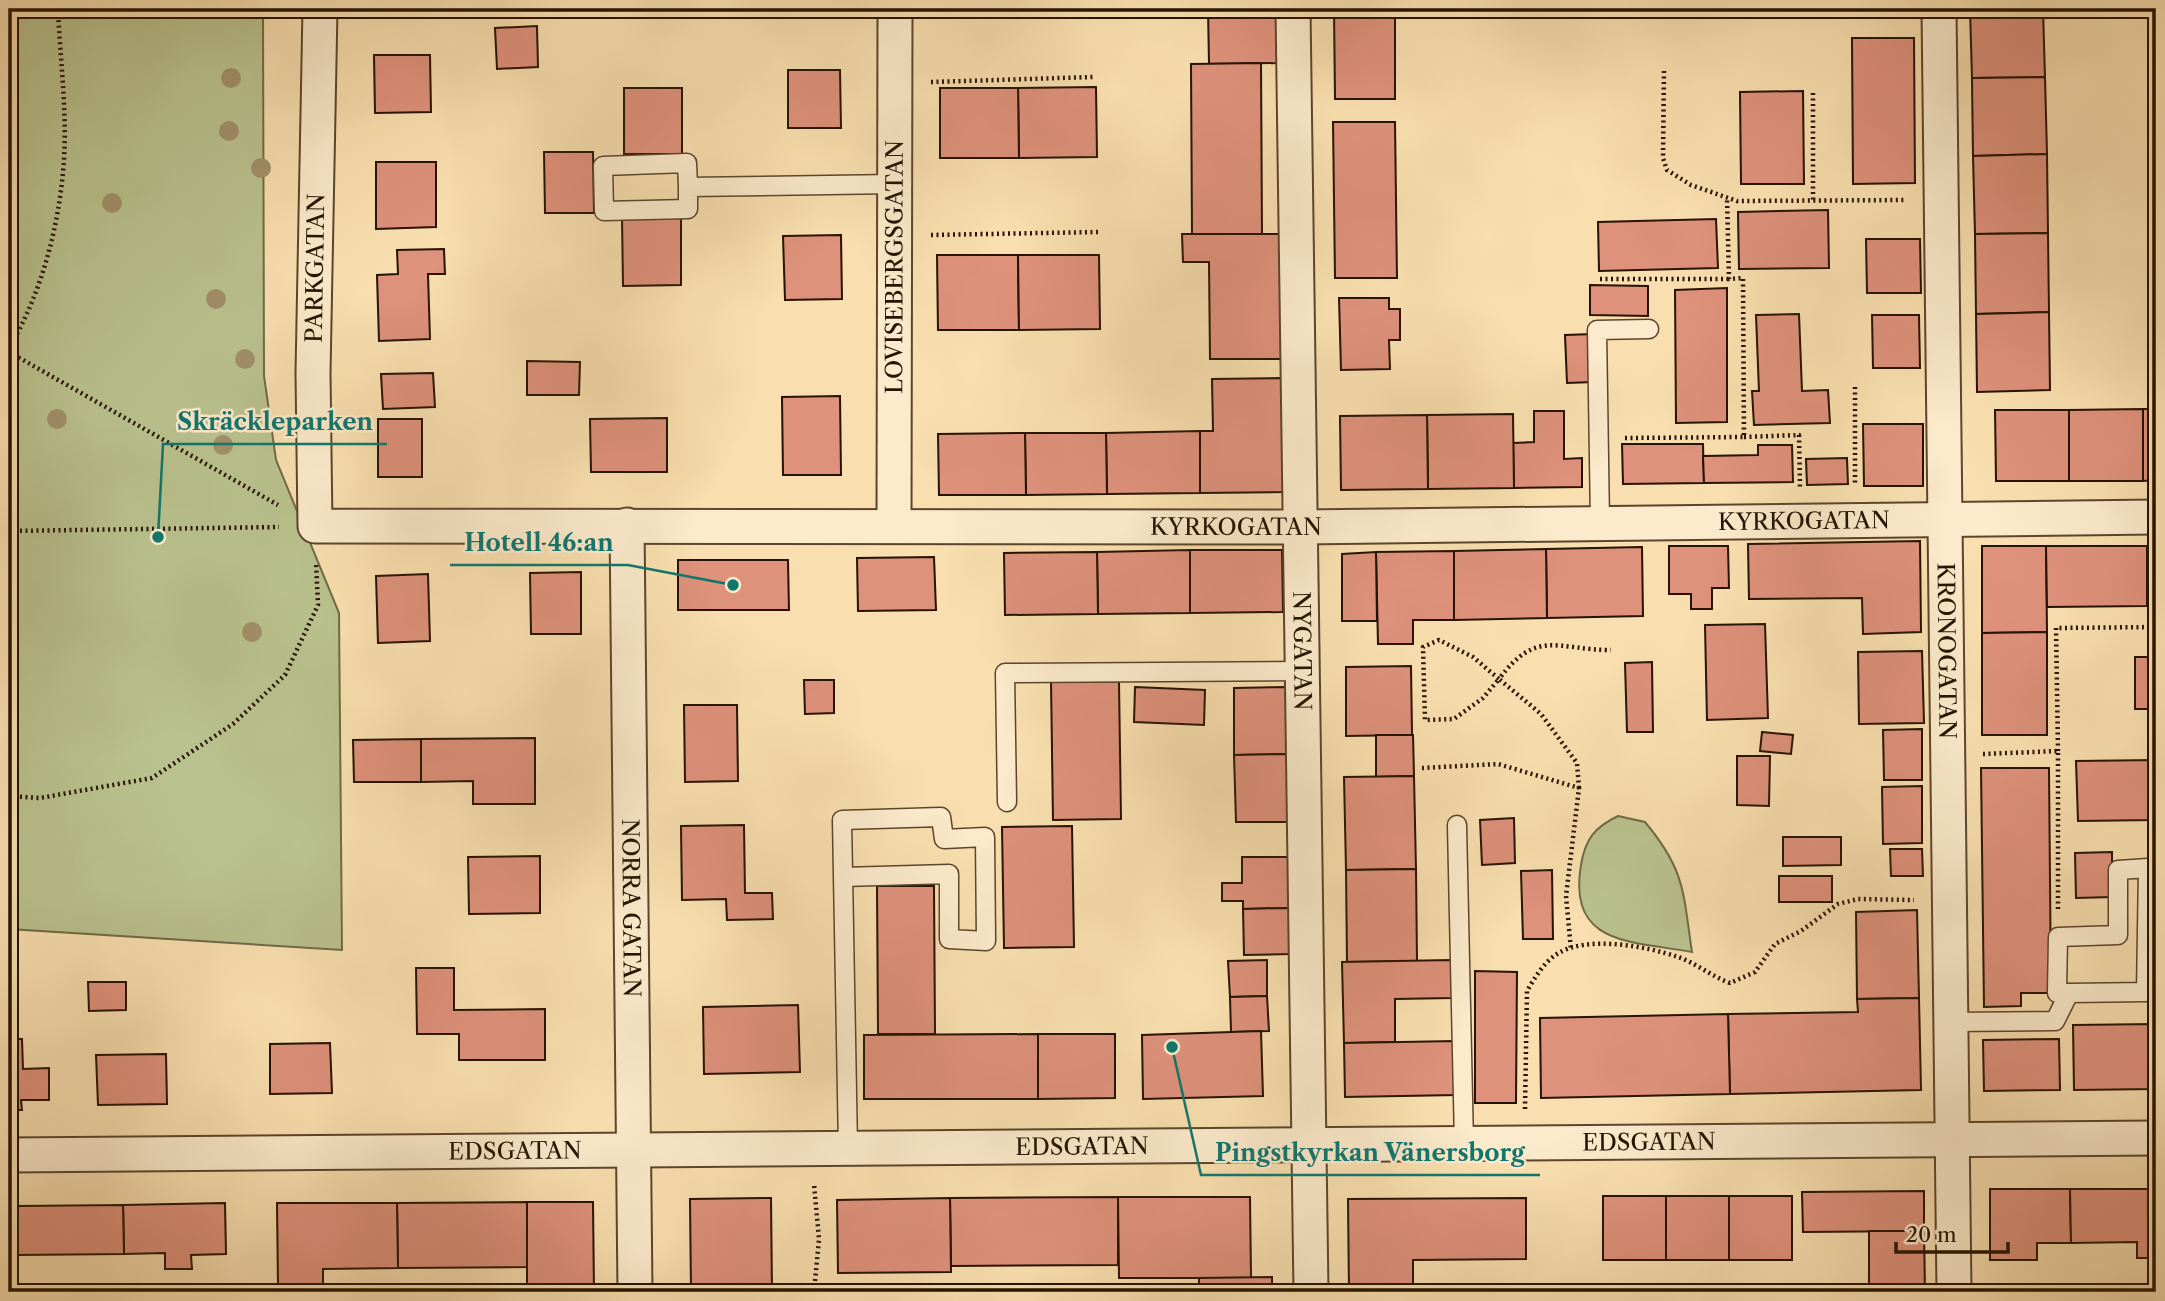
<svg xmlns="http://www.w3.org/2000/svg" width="2165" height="1301" viewBox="0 0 2165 1301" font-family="'Libre Caslon Text',serif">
<rect width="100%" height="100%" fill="#f9dfaf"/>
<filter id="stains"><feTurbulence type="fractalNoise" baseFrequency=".00286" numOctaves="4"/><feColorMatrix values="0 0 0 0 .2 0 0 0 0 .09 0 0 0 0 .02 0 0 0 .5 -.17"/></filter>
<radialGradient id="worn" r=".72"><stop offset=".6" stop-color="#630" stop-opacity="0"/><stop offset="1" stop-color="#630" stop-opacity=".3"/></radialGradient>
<g fill="#b9c28e" stroke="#706a48" stroke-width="2">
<polygon points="9,9 263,9 264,376 276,460 339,613 342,950 9,929"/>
<path d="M1618,816L1645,822C1686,871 1683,893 1692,952C1632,941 1567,946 1581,865C1585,839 1595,827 1618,816Z"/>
</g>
<g fill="#de917b" stroke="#261201" stroke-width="2">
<rect x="435" y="9" width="37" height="5"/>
<polygon points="790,9 843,9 844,12 790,12"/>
<polygon points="1208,9 1279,9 1279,63 1209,64"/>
<polygon points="1334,9 1395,9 1395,99 1335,99"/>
<polygon points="1970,9 2043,9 2045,77 1972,78"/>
<polygon points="537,26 538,67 497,69 495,28"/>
<polygon points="1852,38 1914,38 1915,183 1853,184"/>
<polygon points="374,55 430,55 431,112 375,113"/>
<polygon points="1261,63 1262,234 1192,234 1191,64"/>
<polygon points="788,70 840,70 841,128 788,128"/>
<polygon points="2045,77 2047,154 1973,156 1972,78"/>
<polygon points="1096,87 1097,157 1019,158 1018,88"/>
<rect x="624" y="88" width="58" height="66"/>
<polygon points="940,88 1018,88 1019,158 940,158"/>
<polygon points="1803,91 1804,184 1741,184 1740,92"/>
<polygon points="1333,122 1395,122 1397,278 1335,278"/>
<polygon points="544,152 593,152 594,213 545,213"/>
<polygon points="2047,154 2048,233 1975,234 1973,156"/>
<polygon points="376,162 436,162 436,227 376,229"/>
<polygon points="1828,210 1829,268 1739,269 1738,212"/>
<polygon points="681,216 681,285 623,286 622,217"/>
<polygon points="1716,219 1718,268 1599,271 1598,222"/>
<polygon points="2048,233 2049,312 1976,314 1975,234"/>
<polygon points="1182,234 1283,234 1283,359 1210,359 1209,262 1183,262"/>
<polygon points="841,235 842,299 785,300 783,236"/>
<polygon points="1866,239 1920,239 1921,293 1867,293"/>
<polygon points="444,249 445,274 428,274 430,339 379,341 377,275 398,274 397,250"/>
<polygon points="937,255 1018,255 1019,330 938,330"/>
<polygon points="1018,255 1099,255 1100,329 1019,330"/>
<polygon points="1590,285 1648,286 1648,316 1590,315"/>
<polygon points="1727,288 1727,422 1676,423 1675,290"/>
<polygon points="1339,298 1389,298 1389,309 1400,309 1400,340 1389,340 1390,369 1341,370"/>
<polygon points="2049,312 2050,390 1977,392 1976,314"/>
<polygon points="1799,314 1802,391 1828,390 1830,423 1754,425 1752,391 1759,391 1756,315"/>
<polygon points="1872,315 1919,315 1920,368 1873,368"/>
<polygon points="1593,334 1594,382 1567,383 1565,335"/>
<polygon points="527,361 580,362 579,395 527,395"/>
<polygon points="433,373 435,407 383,409 381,374"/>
<polygon points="1284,378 1285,492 1200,493 1200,431 1213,431 1212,379"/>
<polygon points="840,396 841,475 783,475 782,397"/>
<polygon points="2143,409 2156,409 2156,480 2143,481"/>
<polygon points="2143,409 2143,481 2069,481 2069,410"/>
<polygon points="1995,410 2069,410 2069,481 1996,481"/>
<polygon points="1534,411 1564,411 1564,459 1582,458 1582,487 1514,488 1513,443 1534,442"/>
<polygon points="1513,414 1514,488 1428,489 1427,415"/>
<polygon points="1427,415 1428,489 1341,490 1340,416"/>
<polygon points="667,418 667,472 591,472 590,419"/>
<rect x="378" y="419" width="44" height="58"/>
<polygon points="1863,424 1923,424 1923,486 1864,486"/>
<polygon points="1200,431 1200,493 1107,494 1106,433"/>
<polygon points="1025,433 1106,433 1107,494 1026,495"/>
<polygon points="1025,433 1026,495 939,495 938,434"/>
<polygon points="1622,444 1703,444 1704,483 1623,484"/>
<polygon points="1758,445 1792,445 1793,482 1704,483 1703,456 1758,455"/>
<polygon points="1847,458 1848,484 1807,485 1806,459"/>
<polygon points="1920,541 1921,632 1863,634 1862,598 1749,599 1748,544"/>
<polygon points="1669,546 1728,546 1729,588 1712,588 1712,609 1691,609 1691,594 1669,594"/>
<polygon points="1982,546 2046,546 2047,632 1982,633"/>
<polygon points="2046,546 2147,546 2147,606 2047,607"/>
<rect x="2147" y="546" width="9" height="60"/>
<polygon points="1642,547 1643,616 1547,618 1546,549"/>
<polygon points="1546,549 1547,618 1454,620 1454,551"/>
<polygon points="1190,550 1282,550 1283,612 1190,613"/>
<polygon points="1190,550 1190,613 1098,614 1097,552"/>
<polygon points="1454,551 1454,620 1413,620 1413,644 1378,644 1376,552"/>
<polygon points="1097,552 1098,614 1005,615 1004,553"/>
<polygon points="1376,552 1377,621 1342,621 1342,554"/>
<polygon points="934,557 936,610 858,611 857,558"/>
<polygon points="678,560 788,560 789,610 678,610"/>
<polygon points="581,572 581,634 531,634 530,573"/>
<polygon points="428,574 430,641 378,643 376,576"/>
<polygon points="1765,624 1768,718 1707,720 1705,625"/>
<polygon points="2047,632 2047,735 1982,735 1982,633"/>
<polygon points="1922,651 1924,723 1859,724 1858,652"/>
<rect x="2135" y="657" width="21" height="52"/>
<polygon points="1652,662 1653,732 1627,732 1625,663"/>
<polygon points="1411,666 1412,735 1346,736 1346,667"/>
<polygon points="804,680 834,680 834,713 805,714"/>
<polygon points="1119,681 1121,819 1053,820 1051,682"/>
<polygon points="1135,687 1205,690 1204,725 1134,722"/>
<polygon points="1287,687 1288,754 1234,755 1234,688"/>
<polygon points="684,705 737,705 738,781 685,782"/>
<polygon points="1922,729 1922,780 1884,780 1883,730"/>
<polygon points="1762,732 1793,735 1791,754 1760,751"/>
<polygon points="1376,735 1413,735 1414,776 1376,777"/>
<polygon points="535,738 535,804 473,804 473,781 421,782 421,739"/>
<polygon points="421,739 421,782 354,782 353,740"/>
<polygon points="1288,754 1289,822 1236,822 1234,755"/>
<polygon points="1737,756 1770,756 1769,806 1737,805"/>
<polygon points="2156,760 2156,820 2078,821 2076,761"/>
<polygon points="1981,768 2049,768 2051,993 2021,993 2021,1006 1984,1007"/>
<polygon points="1414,776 1416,869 1346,870 1344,777"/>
<polygon points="1922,786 1922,843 1883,844 1882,787"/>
<polygon points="1514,818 1515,863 1482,865 1480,820"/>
<polygon points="744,825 745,893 772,893 773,919 727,920 726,899 682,900 681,826"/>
<polygon points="1072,826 1074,947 1004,948 1002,827"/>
<polygon points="1783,837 1841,837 1841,865 1783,866"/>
<polygon points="1890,849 1922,849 1923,876 1891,876"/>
<polygon points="2112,852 2112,897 2076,898 2075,853"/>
<polygon points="540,856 540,913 469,914 468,857"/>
<polygon points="1242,857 1288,857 1289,908 1243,909 1243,901 1222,901 1222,883 1242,883"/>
<polygon points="1416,869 1417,961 1347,962 1346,870"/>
<polygon points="1552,870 1553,939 1523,939 1521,871"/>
<rect x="1779" y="876" width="53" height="26"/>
<polygon points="877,886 934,886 935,1034 878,1034"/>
<polygon points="1289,908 1290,954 1244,955 1243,909"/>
<polygon points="1917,910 1919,998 1857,999 1856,912"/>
<polygon points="1267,960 1267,996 1230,997 1228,961"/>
<polygon points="1451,960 1452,998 1395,999 1395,1042 1344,1043 1342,962"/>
<polygon points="416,968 454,968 454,1010 545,1009 545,1060 459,1060 459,1034 417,1034"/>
<polygon points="1475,971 1517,972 1516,1103 1475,1103"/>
<polygon points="88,982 126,982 126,1010 89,1011"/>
<polygon points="1267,996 1269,1031 1231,1032 1230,997"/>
<polygon points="1919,998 1921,1090 1730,1094 1728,1014 1858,1012 1857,999"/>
<polygon points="798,1005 800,1072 704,1074 703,1007"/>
<polygon points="1728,1014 1730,1094 1541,1098 1540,1018"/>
<polygon points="2156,1024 2156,1089 2074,1090 2073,1025"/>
<polygon points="1261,1031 1263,1096 1143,1099 1142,1035"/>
<polygon points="1038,1034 1038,1099 864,1099 864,1035"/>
<polygon points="1038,1034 1115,1034 1115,1098 1038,1099"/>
<polygon points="9,1039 22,1039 23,1069 49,1068 49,1100 21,1100 22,1110 9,1110"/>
<polygon points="2059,1039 2060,1090 1984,1091 1983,1040"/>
<polygon points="1456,1041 1457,1095 1345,1097 1344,1043"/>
<polygon points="330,1043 332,1093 270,1094 270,1044"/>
<polygon points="166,1054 167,1104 98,1105 96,1055"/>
<polygon points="1990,1189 2070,1189 2071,1243 2037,1243 2037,1260 1990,1260"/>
<polygon points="2070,1189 2152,1189 2153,1258 2137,1258 2137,1242 2071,1243"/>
<polygon points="1924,1191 1924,1231 1803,1232 1802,1192"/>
<rect x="1603" y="1196" width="63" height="64"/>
<rect x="1666" y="1196" width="63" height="64"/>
<rect x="1729" y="1196" width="63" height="64"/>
<polygon points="1118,1197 1250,1197 1251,1278 1119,1278"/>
<polygon points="1118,1197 1118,1265 951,1266 950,1198"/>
<polygon points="771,1198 772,1292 691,1292 690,1199"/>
<polygon points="950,1198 951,1272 838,1273 837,1200"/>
<polygon points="1526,1198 1526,1259 1413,1260 1413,1292 1349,1292 1348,1199"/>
<polygon points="527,1202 527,1267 398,1268 397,1203"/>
<polygon points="527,1202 593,1202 594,1292 527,1292"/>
<polygon points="225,1203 226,1254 191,1255 192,1269 165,1269 165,1253 124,1254 123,1205"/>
<polygon points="277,1203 397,1203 398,1268 323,1269 323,1287 278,1287"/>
<polygon points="123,1205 124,1254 18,1255 17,1206"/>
<polygon points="1869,1231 1924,1231 1925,1292 1869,1292"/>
<polygon points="1272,1277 1272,1292 1199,1292 1199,1278"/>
<rect x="1984" y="1285" width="68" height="7"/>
</g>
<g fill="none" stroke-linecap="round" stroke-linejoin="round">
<g stroke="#5b452c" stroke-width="21">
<g id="service">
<polyline points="688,187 687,163 603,166 604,211 688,209 688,187 895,184"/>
<polyline points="1600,523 1597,330 1649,329"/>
<polyline points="1007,802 1005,673 1302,671"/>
<polyline points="1457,825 1464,1144"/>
<polyline points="843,877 949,874 949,939 986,941 985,837 944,839 941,817 842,820 848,1148"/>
<polyline points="1951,1022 2055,1021 2069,993 2146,992 2148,868 2118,870 2118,935 2058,937 2057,993 2069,993"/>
</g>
</g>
<g stroke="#5b452c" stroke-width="37">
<g id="minor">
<path id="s1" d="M320,9L313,373L315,526L1300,527L2156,517"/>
<path id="s2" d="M1293,9L1311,1292"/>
<path id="s3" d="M1939,9L1954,1292"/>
<path id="s4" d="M627,525L635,1292"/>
<path id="s5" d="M894,526L895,9"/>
<path id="s6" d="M9,1155L2156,1138"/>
</g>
</g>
<g stroke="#261201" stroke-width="4.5" stroke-dasharray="2 3.5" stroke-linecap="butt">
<polyline points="1664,71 1663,158 1667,170 1691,185 1737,201 1906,200"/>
<polyline points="931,82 1093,77"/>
<polyline points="1813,93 1813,200"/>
<polyline points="931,235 1098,232"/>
<polyline points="1600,279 1729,279"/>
<path d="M9,348C42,293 60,223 64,159C67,110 60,58 58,9"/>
<polyline points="9,352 278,505"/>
<polyline points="1855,387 1855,485"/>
<polyline points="1744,437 1799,435 1800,487"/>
<polyline points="1625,438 1744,437 1743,278 1729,279 1727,197"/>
<polyline points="9,531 279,527"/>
<polyline points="2058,751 2056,628 2156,627"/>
<polyline points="1983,754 2058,751 2058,909"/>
<polyline points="1422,768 1498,764 1579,788 1566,896 1571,950"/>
<path d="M1579,788L1577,763L1541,714L1499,679L1483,698L1454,719L1425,720L1423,647L1439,640L1473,657L1499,679C1537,628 1557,650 1611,650"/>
<polyline points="9,796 40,798 152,778 233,724 285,675 318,605 316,562"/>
<path d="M1525,1109L1527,991C1534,979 1544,962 1557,954C1586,935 1646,946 1678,957C1696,963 1711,976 1730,983L1755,972L1775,944L1801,931L1838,904L1858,899L1914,900"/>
<polyline points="814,1292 819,1239 814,1184"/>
</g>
<use href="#service" stroke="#fbeacb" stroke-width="18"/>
<use href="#minor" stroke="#fbeacb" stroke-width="33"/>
</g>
<g fill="#a1906a">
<circle cx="231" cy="78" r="10"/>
<circle cx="229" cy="131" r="10"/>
<circle cx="261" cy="168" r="10"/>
<circle cx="112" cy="203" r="10"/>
<circle cx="216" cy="299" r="10"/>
<circle cx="245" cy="359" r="10"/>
<circle cx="57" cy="419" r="10"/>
<circle cx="223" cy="445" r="10"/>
<circle cx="252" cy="632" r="10"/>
</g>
<g text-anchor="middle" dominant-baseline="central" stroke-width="5" stroke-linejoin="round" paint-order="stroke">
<g font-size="23" fill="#261201" stroke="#fbeacb">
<text stroke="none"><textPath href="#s5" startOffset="259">LOVISEBERGSGATAN</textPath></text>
<text transform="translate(315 268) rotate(-89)">PARKGATAN</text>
<text stroke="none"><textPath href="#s1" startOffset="2006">KYRKOGATAN</textPath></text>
<text stroke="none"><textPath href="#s1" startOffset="1438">KYRKOGATAN</textPath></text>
<text stroke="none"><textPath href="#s2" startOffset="642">NYGATAN</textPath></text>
<text stroke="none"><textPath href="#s3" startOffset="642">KRONOGATAN</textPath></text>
<text stroke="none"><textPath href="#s4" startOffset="383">NORRA GATAN</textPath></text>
<text stroke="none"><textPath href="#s6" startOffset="1640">EDSGATAN</textPath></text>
<text stroke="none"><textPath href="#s6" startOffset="1073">EDSGATAN</textPath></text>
<text stroke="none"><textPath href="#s6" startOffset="506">EDSGATAN</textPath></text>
</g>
</g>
<path fill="none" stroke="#0f766e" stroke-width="2.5" d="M158 537L163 444H387M733 585L628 565H450M1172 1047L1201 1175H1540"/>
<g fill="#0f766e" stroke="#fbeacb" stroke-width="2.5">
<circle cx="158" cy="537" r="7"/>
<circle cx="733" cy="585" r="7"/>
<circle cx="1172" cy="1047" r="7"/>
</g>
<g font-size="24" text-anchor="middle" font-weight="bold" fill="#0f766e" stroke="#fbeacb" stroke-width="5" stroke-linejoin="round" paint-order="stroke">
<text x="275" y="430">Skräckleparken</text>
<text x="539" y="551">Hotell 46:an</text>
<text x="1370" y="1161">Pingstkyrkan Vänersborg</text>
</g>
<rect width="2165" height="1301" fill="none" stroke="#f9dfaf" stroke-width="35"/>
<rect x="10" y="10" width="2144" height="1280" fill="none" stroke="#261201" stroke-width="3.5"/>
<rect x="18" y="18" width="2130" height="1266" fill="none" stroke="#261201" stroke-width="2"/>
<path d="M1896 1242v10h112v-10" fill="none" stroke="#261201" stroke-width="3.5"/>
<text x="1906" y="1242" font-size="21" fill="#261201" stroke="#fbeacb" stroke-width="5" paint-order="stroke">20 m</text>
<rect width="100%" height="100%" filter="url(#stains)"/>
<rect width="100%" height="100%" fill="url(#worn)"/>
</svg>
